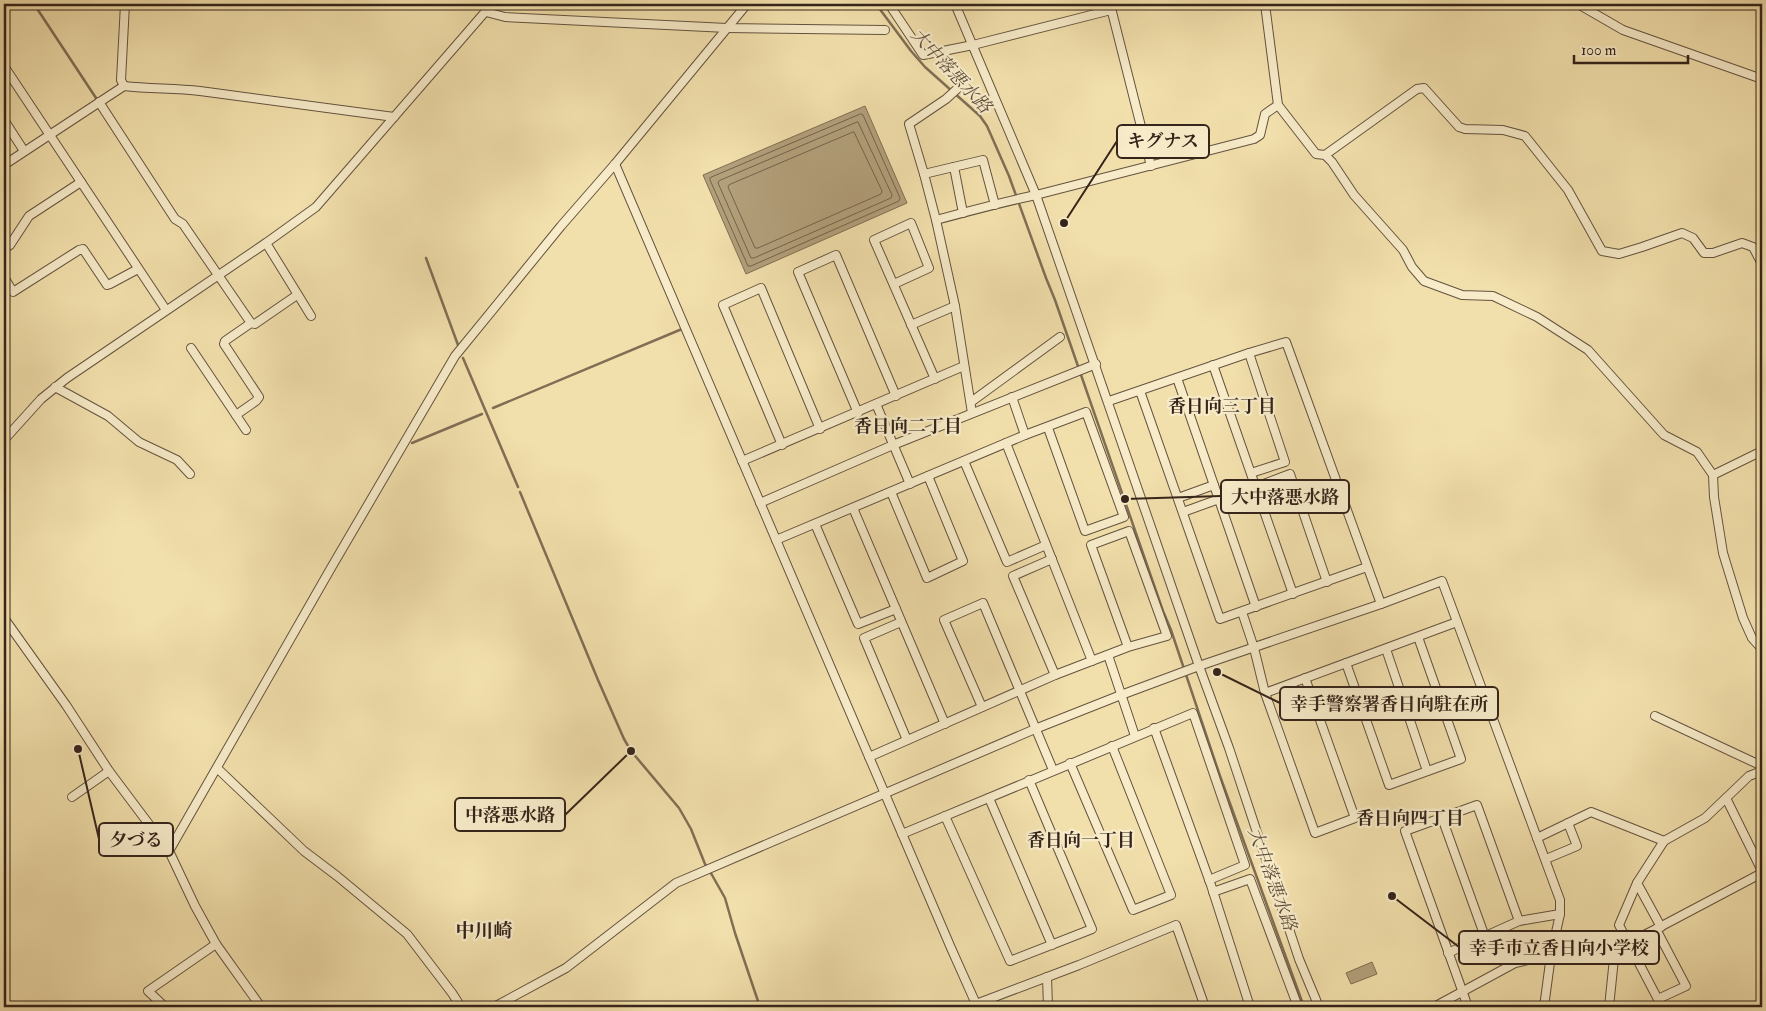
<svg xmlns="http://www.w3.org/2000/svg" width="1766" height="1011" viewBox="0 0 1766 1011" font-family="'IM FELL Double Pica','Noto Serif JP',serif">
<rect width="100%" height="100%" fill="#f2e0ac"/>
<filter id="stains"><feTurbulence type="fractalNoise" baseFrequency=".004" numOctaves="4"/><feColorMatrix values="0 0 0 0 .2 0 0 0 0 .09 0 0 0 0 .02 0 0 0 .5 -.17"/></filter>
<radialGradient id="worn" r=".72"><stop offset=".6" stop-color="#630" stop-opacity="0"/><stop offset="1" stop-color="#630" stop-opacity=".3"/></radialGradient>
<g fill="#b2a07b" stroke="#806e55">
<polygon points="865,106 907,203 746,274 703,175"/>
<polygon points="1372,962 1377,974 1351,984 1346,973"/>
</g>
<g fill="none" stroke-linecap="round" stroke-linejoin="round">
<g stroke="#74624b" stroke-width="1">
<polygon points="861,114 863,115 900,198 899,201 751,266 748,266 710,180 710,178"/>
<polygon points="858,122 892,195 891,198 754,258 751,258 718,183 719,181"/>
<polygon points="854,132 882,191 881,194 758,248 755,248 728,187 729,185"/>
</g>
<g stroke="#806e55" stroke-width="2.5">
<polyline points="34,4 96,98"/>
<polyline points="876,4 911,51 925,67 980,116 987,126 1009,176 1046,278 1055,300 1163,611 1171,630 1220,776 1304,1007"/>
<polyline points="426,258 458,345"/>
<polyline points="463,358 518,487"/>
<polyline points="493,408 682,329"/>
<polyline points="412,443 482,414"/>
<polyline points="520,492 598,680 624,739 631,751 679,808 691,829 705,864 712,875 725,898 735,933 760,1007"/>
</g>
<g stroke="#64533f" stroke-width="10">
<g id="minor">
<polyline points="889,4 923,55 973,45 1111,10"/>
<polyline points="955,4 1036,195 1199,666 1229,748 1299,959 1319,1007"/>
<polyline points="1110,4 1151,166"/>
<polyline points="1265,4 1278,105 1316,154 1325,155 1332,162 1354,195 1403,250 1412,267 1424,281 1462,295 1493,296 1537,317 1588,350 1664,435 1697,452 1713,475 1714,497 1723,553 1743,618 1752,638 1762,649"/>
<polyline points="1578,4 1623,30 1762,79"/>
<polyline points="486,12 505,17 727,28 885,30"/>
<polyline points="4,66 166,310"/>
<polyline points="124,86 121,80 125,4"/>
<polyline points="99,102 175,219 183,224 251,323 255,324 297,295"/>
<polyline points="4,120 24,151"/>
<polyline points="1325,155 1417,89 1424,88 1459,127 1465,129 1503,130 1525,136 1568,190 1602,251 1619,254 1642,247 1682,233 1693,238 1704,253 1713,253 1742,243 1753,247 1762,264"/>
<polyline points="615,164 951,948 976,1004 1079,965 1176,925 1205,1007"/>
<path d="M4,165L124,86C150,89 175,88 200,91L394,117"/>
<polyline points="954,167 963,213"/>
<polyline points="924,174 909,124 946,99 957,89"/>
<path d="M995,205L983,160L924,174L936,220C969,211 1003,202 1036,195L1254,139L1260,135L1265,114L1278,105"/>
<polyline points="936,220 955,306 972,413"/>
<polyline points="266,243 311,316"/>
<polyline points="4,249 10,245 29,216 81,182"/>
<polyline points="4,277 13,292 79,250 83,249 107,285 110,284 138,269"/>
<polyline points="894,284 929,268 911,223 874,240 935,379"/>
<polyline points="911,325 955,306"/>
<polyline points="191,348 246,430"/>
<polyline points="1249,353 1285,462 1251,473"/>
<polyline points="1213,365 1293,594"/>
<polyline points="1177,378 1256,607"/>
<polyline points="55,387 108,416 139,442 177,460 190,474"/>
<polyline points="1140,391 1220,619 1367,567"/>
<polyline points="1012,397 1025,435"/>
<polyline points="1109,401 1249,353 1286,342 1381,604"/>
<polyline points="971,402 1060,337"/>
<polyline points="876,404 910,484"/>
<polyline points="858,413 798,272 836,255 896,396"/>
<polyline points="236,415 256,401 259,397 224,344 225,341 251,323"/>
<polyline points="4,440 41,399 67,378 266,243 316,207 492,4"/>
<polyline points="1006,443 1092,661"/>
<polyline points="782,445 723,305 761,288 820,429"/>
<polyline points="742,461 964,366"/>
<polyline points="964,461 1007,562 1046,545"/>
<polyline points="1713,475 1762,451"/>
<polyline points="1256,487 1290,474 1327,582"/>
<polyline points="891,492 927,578 963,561 928,476"/>
<polyline points="1178,498 1214,485"/>
<polyline points="760,503 893,445 1096,364"/>
<polyline points="853,508 945,724"/>
<polyline points="1183,512 1219,499"/>
<polyline points="815,524 858,624 896,609"/>
<polyline points="776,540 1025,435 1086,412 1124,517 1085,531 1048,428"/>
<polyline points="1052,559 1013,576 1055,675"/>
<polyline points="1242,612 1254,648 1265,693 1315,833 1355,818 1305,678"/>
<polyline points="4,618 66,705 109,771 169,851 195,906 216,944 261,1007"/>
<polyline points="901,622 864,638 907,740"/>
<polyline points="1386,649 1427,771"/>
<polyline points="1108,655 1135,736"/>
<polyline points="1346,663 1389,785 1461,759 1418,637"/>
<polyline points="1265,693 1457,622"/>
<polyline points="982,707 944,620 983,603 1053,770"/>
<polyline points="1655,716 1762,766"/>
<polyline points="1154,728 1211,885 1250,1007"/>
<polyline points="869,757 1055,675 1128,647 1091,545 1129,531 1167,636 1128,647"/>
<polyline points="1070,763 1133,910 1171,895 1112,746"/>
<polyline points="217,768 304,851 337,876 407,934 452,993 461,1007"/>
<polyline points="1762,771 1749,776 1726,798 1762,871"/>
<polyline points="72,797 109,771"/>
<polyline points="989,798 1052,945"/>
<polyline points="945,816 1010,961 1092,929 1029,780"/>
<polyline points="1442,818 1485,937"/>
<polyline points="902,834 1193,713 1245,865 1209,880"/>
<polyline points="1537,838 1591,812 1664,841"/>
<polyline points="169,851 331,568 455,356 561,226 615,164 747,4"/>
<polyline points="1546,859 1577,846 1568,823"/>
<polyline points="1637,883 1619,925 1662,1007"/>
<polyline points="1213,892 1250,879 1298,1007"/>
<polyline points="1661,927 1637,883 1664,841 1705,818 1726,798"/>
<polyline points="1656,929 1686,986 1658,999"/>
<polyline points="1448,953 1519,921 1560,914"/>
<polyline points="1047,977 1048,1007"/>
<polyline points="165,1007 148,991 216,944"/>
<polyline points="494,1007 566,968 676,883 1035,729 1121,695 1199,666 1381,604 1442,581 1560,900 1560,914 1551,955 1544,1007"/>
<polyline points="1434,1007 1515,963 1551,955 1592,957 1618,948 1658,928 1762,873"/>
<polyline points="1468,1007 1405,831 1477,805 1519,921"/>
<polyline points="1609,1007 1615,949"/>
</g>
</g>
<use href="#minor" stroke="#f7ebc9" stroke-width="8"/>
</g>
<g text-anchor="middle" dominant-baseline="central" stroke-width="4.5" stroke-linejoin="round" paint-order="stroke">
<g font-size="18" font-style="italic" fill="#614f3d" stroke="#f7ebc9">
<text transform="translate(951 71) rotate(47)">大中落悪水路</text>
<text transform="translate(1272 879) rotate(70)">大中落悪水路</text>
</g>
<g font-size="18" font-weight="bold" fill="#35241b" stroke="#f7ebc9">
<text x="1222" y="406">香日向三丁目</text>
<text x="908" y="426">香日向二丁目</text>
<text x="1410" y="818">香日向四丁目</text>
<text x="1081" y="840">香日向一丁目</text>
</g>
<g font-size="19" font-weight="bold" fill="#35241b" stroke="#f7ebc9">
<text x="484" y="931">中川崎</text>
</g>
</g>
<path fill="none" stroke="#35241b" stroke-width="2" d="M1064 223L1117 141M1125 499L1221 496M1217 672L1280 703M631 751L565 815M78 749L99 839M1392 896L1459 947"/>
<g fill="#35241b" stroke="#f7ebc9" stroke-width="2">
<circle cx="1064" cy="223" r="5"/>
<circle cx="1125" cy="499" r="5"/>
<circle cx="1217" cy="672" r="5"/>
<circle cx="631" cy="751" r="5"/>
<circle cx="78" cy="749" r="5"/>
<circle cx="1392" cy="896" r="5"/>
</g>
<g fill="#f7ebc9" stroke="#35241b" stroke-width="2">
<rect x="1117" y="125" width="92" height="33" rx="5"/>
<rect x="1221" y="480" width="128" height="33" rx="5"/>
<rect x="1280" y="687" width="218" height="33" rx="5"/>
<rect x="455" y="798" width="110" height="33" rx="5"/>
<rect x="99" y="823" width="74" height="33" rx="5"/>
<rect x="1459" y="931" width="200" height="33" rx="5"/>
</g>
<g font-size="18" text-anchor="middle" font-weight="bold" fill="#35241b">
<text x="1163" y="147">キグナス</text>
<text x="1285" y="503">大中落悪水路</text>
<text x="1389" y="710">幸手警察署香日向駐在所</text>
<text x="510" y="821">中落悪水路</text>
<text x="136" y="846">夕づる</text>
<text x="1559" y="954">幸手市立香日向小学校</text>
</g>
<rect width="1766" height="1011" fill="none" stroke="#f2e0ac" stroke-width="20"/>
<rect x="5" y="5" width="1756" height="1001" fill="none" stroke="#35241b" stroke-width="2.5"/>
<rect x="10" y="10" width="1746" height="991" fill="none" stroke="#35241b"/>
<path d="M1574 55v8h114v-8" fill="none" stroke="#35241b" stroke-width="2.5"/>
<text x="1581" y="55" font-size="15" fill="#35241b" stroke="#f7ebc9" stroke-width="4" paint-order="stroke">100 m</text>
<rect width="100%" height="100%" filter="url(#stains)"/>
<rect width="100%" height="100%" fill="url(#worn)"/>
</svg>
